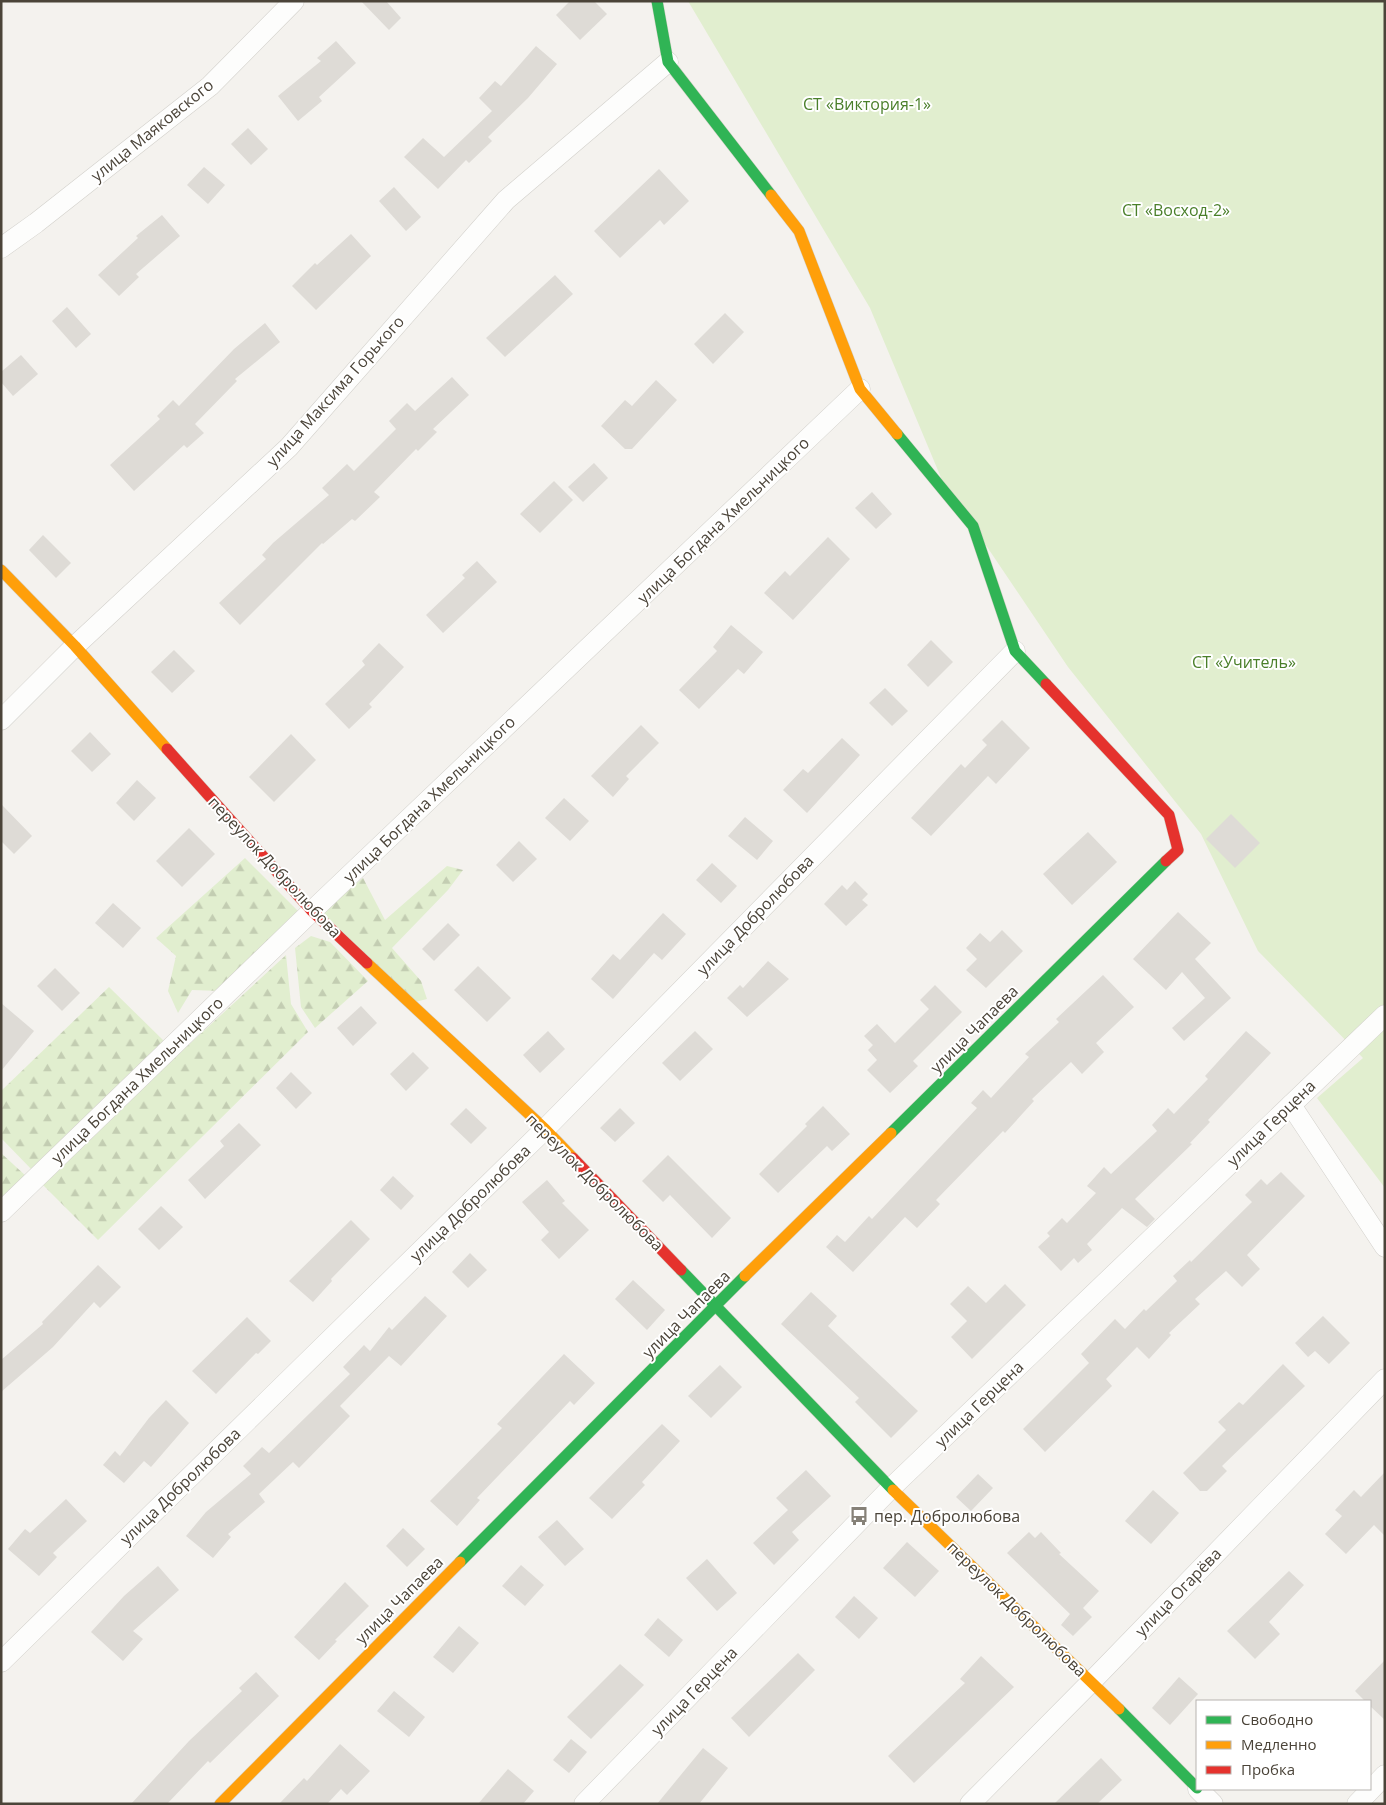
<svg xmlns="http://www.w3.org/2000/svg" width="1386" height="1805" viewBox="0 0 1386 1805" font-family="'Open Sans',sans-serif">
<defs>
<pattern id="forest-firs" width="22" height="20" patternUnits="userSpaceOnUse" patternTransform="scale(1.25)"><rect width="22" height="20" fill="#e1eecf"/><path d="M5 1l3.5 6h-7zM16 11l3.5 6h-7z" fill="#c3cdb2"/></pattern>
</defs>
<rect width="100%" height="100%" fill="#f4f2ee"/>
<g fill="url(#forest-firs)">
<polygon points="245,858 299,912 220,991 192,990 178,1013 168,991 176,956 156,938"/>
<polygon points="447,866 463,870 448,890 392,948 421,981 427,999 415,1002 321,911 363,878 385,920"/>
<polygon points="311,936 330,942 368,981 315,1028 301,1007 295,948"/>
<polygon points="286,955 291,1004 308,1032 98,1240 40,1182"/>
<polygon points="109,987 165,1042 34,1172 1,1138 1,1091"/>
<polygon points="1,1153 27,1177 1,1203"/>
</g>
<polygon fill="#e1eecf" points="688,1 1385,1 1385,1188 1317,1098 1363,1058 1258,951 1201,834 1068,667 942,480 870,308"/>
<g fill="#dedbd6">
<polygon points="361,1 386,1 401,18 389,30"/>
<polygon points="570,1 594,1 607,14 580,40 556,15"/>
<polygon points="336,41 356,63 319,97 322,101 298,121 278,96 321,61 317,58"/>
<polygon points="536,46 557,64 528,98 488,137 492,141 469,163 466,160 438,189 404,157 423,138 444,157 492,111 479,98 495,81 501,86"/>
<polygon points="248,128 268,149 251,165 231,144"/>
<polygon points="204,167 225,185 208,204 187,185"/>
<polygon points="659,169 689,201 664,225 660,220 620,258 594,231"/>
<polygon points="394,187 421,217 406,231 379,201"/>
<polygon points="162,215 180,236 136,274 139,277 119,296 98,275 138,238 136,236"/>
<polygon points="351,234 371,256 316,310 292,286 315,263 317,265"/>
<polygon points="555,275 573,294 505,357 486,338"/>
<polygon points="67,307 91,334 76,348 52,321"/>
<polygon points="725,313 744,332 713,364 694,344"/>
<polygon points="265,323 280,342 235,379 237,381 195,424 204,433 187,448 184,445 134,491 110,465 160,419 157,416 173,400 179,406 234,349"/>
<polygon points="21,355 38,374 13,396 1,382 1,372"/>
<polygon points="452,377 469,395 433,429 437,432 418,451 416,449 374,492 380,497 355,521 352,519 323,544 322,543 240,625 219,603 266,559 262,555 273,543 329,495 322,488 347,464 354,471 396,429 389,421 407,403 415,411"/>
<polygon points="656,380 677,400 632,449 625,449 601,426 625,400 632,406"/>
<polygon points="594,463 608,478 583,502 568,487"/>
<polygon points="554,481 573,500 540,533 520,514"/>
<polygon points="872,492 892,514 876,529 855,508"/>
<polygon points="43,535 71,563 56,578 29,550"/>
<polygon points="828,537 850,559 793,620 764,593 785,571 790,576"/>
<polygon points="477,561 497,582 443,633 426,615 465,578 462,575"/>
<polygon points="731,625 763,652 744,674 738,669 699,709 679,690 717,651 713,647"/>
<polygon points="931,640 953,662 928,687 907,665"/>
<polygon points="379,643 404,667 369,704 372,707 349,729 325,704 365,665 362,661"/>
<polygon points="174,650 195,671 172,693 151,672"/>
<polygon points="885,688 908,711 892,726 869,703"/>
<polygon points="1002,720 1030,748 996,784 988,776 931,836 911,818 961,764 965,768 987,745 982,740"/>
<polygon points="641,725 659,743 626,776 629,779 613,797 591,776"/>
<polygon points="90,732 111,754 92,772 71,751"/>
<polygon points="291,734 316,760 274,802 249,777"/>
<polygon points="842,738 860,755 807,813 783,790 803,769 808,773"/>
<polygon points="137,780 156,798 134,821 116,803"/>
<polygon points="564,798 589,821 570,841 545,818"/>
<polygon points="1,804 32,836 14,854 1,841"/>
<polygon points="1231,814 1260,843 1235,868 1206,839"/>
<polygon points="745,817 773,841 757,860 728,836"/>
<polygon points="189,828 215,854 182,887 156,861"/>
<polygon points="1088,832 1117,862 1072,905 1043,874"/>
<polygon points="519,841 537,859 513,882 496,865"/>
<polygon points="712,863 737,886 721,903 696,880"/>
<polygon points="855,881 868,894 862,900 868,905 846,926 824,904 842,885 847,890"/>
<polygon points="113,903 141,928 123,948 95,923"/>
<polygon points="1178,912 1211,943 1195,959 1231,998 1184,1041 1172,1028 1205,998 1182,972 1166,990 1133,959"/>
<polygon points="663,913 686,934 662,960 654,953 613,999 591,979 613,954 620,960"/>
<polygon points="448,923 460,935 434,961 422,949"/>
<polygon points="1002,930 1023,951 986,988 966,970 977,959 966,948 980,933 990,942"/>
<polygon points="768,961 789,979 747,1017 727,998 740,985 743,988"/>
<polygon points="478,966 511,998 487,1022 454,990"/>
<polygon points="55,968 80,993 62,1011 37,986"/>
<polygon points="1103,975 1134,1007 1096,1043 1104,1052 1082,1074 1071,1062 1032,1099 1034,1101 1005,1133 1003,1131 936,1200 940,1204 917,1228 905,1217 853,1272 826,1247 837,1235 845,1242 869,1216 872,1219 977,1108 971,1103 983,1090 991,1098 1029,1057 1025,1054 1059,1022 1056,1019"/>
<polygon points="935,985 962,1012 913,1061 918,1066 890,1093 867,1070 877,1060 868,1050 873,1045 864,1036 877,1024 895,1043 929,1009 920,1000"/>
<polygon points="1,1003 34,1031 1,1071"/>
<polygon points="361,1006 377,1023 353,1046 337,1028"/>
<polygon points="548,1031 565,1049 540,1073 523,1055"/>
<polygon points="695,1031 713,1049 680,1081 662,1063"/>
<polygon points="1246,1031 1271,1053 1208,1120 1210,1122 1190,1143 1192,1144 1135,1199 1155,1219 1147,1227 1122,1208 1087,1244 1092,1250 1078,1263 1074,1258 1061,1271 1038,1247 1050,1236 1047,1233 1062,1218 1067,1223 1096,1193 1087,1186 1104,1167 1111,1174 1157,1131 1152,1125 1168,1108 1174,1114 1208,1079 1205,1076"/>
<polygon points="413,1052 429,1068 406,1091 390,1074"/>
<polygon points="291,1072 312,1093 296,1109 276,1088"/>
<polygon points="823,1106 850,1134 832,1151 827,1146 778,1193 759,1174 807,1126 805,1124"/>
<polygon points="466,1108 487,1128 471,1144 450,1124"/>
<polygon points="620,1108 635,1123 615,1142 600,1128"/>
<polygon points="239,1123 261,1145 205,1199 188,1180 224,1146 220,1141"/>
<polygon points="668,1155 731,1218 712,1238 670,1195 663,1202 642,1181"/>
<polygon points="1281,1172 1305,1196 1247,1255 1260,1269 1242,1287 1226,1271 1195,1299 1200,1304 1169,1333 1171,1335 1149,1359 1137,1347 1106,1379 1112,1386 1045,1452 1023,1429 1089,1363 1081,1354 1115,1319 1125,1329 1144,1309 1146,1311 1177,1281 1173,1276 1190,1260 1191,1262 1252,1202 1245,1195 1261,1179 1267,1185"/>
<polygon points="393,1176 414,1196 401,1210 380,1190"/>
<polygon points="547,1180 565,1201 562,1203 589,1230 559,1259 541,1240 549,1232 522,1202"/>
<polygon points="161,1206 183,1227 159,1250 138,1229"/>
<polygon points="351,1220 370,1239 331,1279 332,1281 313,1302 289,1281"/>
<polygon points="470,1253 487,1270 468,1288 452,1272"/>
<polygon points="98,1265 121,1287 100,1308 94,1302 53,1347 1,1392 1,1360 43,1324 42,1322"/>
<polygon points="633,1280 665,1310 647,1330 615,1299"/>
<polygon points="1005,1284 1026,1305 972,1359 951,1337 967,1321 950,1304 968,1286 986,1303"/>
<polygon points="811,1292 837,1316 828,1326 918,1411 891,1438 855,1402 859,1398 781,1324"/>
<polygon points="425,1296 447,1316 401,1366 389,1356 340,1406 350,1416 299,1468 293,1462 259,1494 265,1502 228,1534 231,1537 213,1558 186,1536 206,1512 251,1474 243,1466 262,1447 269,1453 350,1374 343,1367 364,1345 370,1351 389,1327 392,1330"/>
<polygon points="1323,1316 1350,1343 1329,1364 1315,1351 1308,1357 1295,1343"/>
<polygon points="247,1317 271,1341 258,1354 256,1353 216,1394 192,1371"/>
<polygon points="564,1354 595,1383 574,1405 570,1401 477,1498 480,1500 457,1526 430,1501 502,1428 497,1424"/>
<polygon points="1283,1364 1305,1386 1222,1466 1227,1471 1207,1491 1200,1491 1183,1473 1226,1430 1218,1422 1239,1402 1243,1405"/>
<polygon points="720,1365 742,1387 711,1418 688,1396"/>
<polygon points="166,1400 189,1423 151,1467 144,1461 124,1483 103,1465 115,1451 120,1456 149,1418"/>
<polygon points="662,1424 680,1441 642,1482 645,1485 612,1519 589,1498"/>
<polygon points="806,1470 831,1496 792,1532 799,1540 774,1565 753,1543 788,1510 776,1498"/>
<polygon points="1385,1472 1385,1536 1374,1525 1346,1554 1325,1534 1342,1516 1335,1510 1354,1490 1361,1497"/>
<polygon points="978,1474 993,1488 971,1511 956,1497"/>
<polygon points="1153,1490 1179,1513 1151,1544 1125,1521"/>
<polygon points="66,1499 87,1521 53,1553 57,1557 39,1576 8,1549 25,1529 30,1533"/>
<polygon points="557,1520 584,1549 565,1566 538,1537"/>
<polygon points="403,1528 425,1549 407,1567 386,1546"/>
<polygon points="1029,1532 1035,1538 1041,1532 1061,1553 1059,1554 1099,1591 1083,1608 1092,1617 1073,1636 1061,1625 1070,1614 1007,1553"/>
<polygon points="907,1542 939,1571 915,1597 883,1568"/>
<polygon points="707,1559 737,1593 717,1611 686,1578"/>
<polygon points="521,1565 544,1585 525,1606 502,1586"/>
<polygon points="158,1566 179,1590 133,1631 143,1639 123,1661 91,1632 124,1596"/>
<polygon points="1289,1571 1304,1585 1269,1622 1280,1634 1255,1659 1227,1631"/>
<polygon points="345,1582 369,1606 335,1640 337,1641 319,1660 294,1637"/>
<polygon points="854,1596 878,1618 859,1639 835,1617"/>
<polygon points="658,1618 683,1640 669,1657 644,1635"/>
<polygon points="459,1626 479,1643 453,1673 433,1657"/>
<polygon points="798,1653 815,1670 749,1737 731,1718"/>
<polygon points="981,1656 1014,1687 914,1783 888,1756 965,1683 960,1679"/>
<polygon points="1385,1660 1385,1720 1370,1706 1370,1701 1365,1701 1355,1691"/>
<polygon points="620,1664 644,1685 591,1739 567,1717"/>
<polygon points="256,1672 279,1696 210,1763 208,1761 167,1804 131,1804 189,1741 242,1691 239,1688"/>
<polygon points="1179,1677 1198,1694 1170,1725 1152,1708"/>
<polygon points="394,1691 425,1717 409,1737 377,1711"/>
<polygon points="571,1739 587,1752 569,1773 553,1760"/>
<polygon points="340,1744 370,1771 347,1795 341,1789 327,1804 279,1804 304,1778 307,1781"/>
<polygon points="703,1748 728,1768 699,1804 657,1804"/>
<polygon points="1101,1758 1122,1780 1097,1804 1054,1804"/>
<polygon points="508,1769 534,1791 523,1804 478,1804"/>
</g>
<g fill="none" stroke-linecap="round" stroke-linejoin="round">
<g stroke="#d2d0cb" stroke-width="21">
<g id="street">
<polyline points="1,248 36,223 210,86 294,1"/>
<polyline points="1,720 75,646 289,447 506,200 668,62"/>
<polyline points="1291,1105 1385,1247"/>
<polyline points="1,1212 312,911 860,389"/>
<polyline points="1,1662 545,1129 1015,651"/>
<polyline points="1198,1789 1213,1804"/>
<polyline points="584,1804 891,1488 1385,1015"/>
<polyline points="970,1804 1092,1681 1385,1379"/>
<polyline points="1357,1804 1385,1775"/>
</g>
</g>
<g stroke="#d3cfc5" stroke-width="12">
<g id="fast">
<polyline points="657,1 668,62 771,195"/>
<polyline points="897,434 973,526 1015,651 1046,684"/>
<polyline points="891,1133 1166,861"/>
<polyline points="681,1270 893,1490"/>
<polyline points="460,1562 745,1276"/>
<polyline points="1119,1709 1197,1788"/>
</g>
</g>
<g stroke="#d3cfc5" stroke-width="12">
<g id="slow">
<polyline points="771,195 799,231 860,389 897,434"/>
<polyline points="1,570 75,646 167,749"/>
<polyline points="367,963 545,1129 573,1158"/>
<polyline points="745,1276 891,1133"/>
<polyline points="893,1490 1119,1709"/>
<polyline points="220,1804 460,1562"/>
</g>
</g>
<g stroke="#d3cfc5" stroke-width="12">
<g id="jam">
<polyline points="1046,684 1169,815 1178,850 1166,861"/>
<polyline points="167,749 312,911 367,963"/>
<polyline points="573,1158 681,1270"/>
</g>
</g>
<use href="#street" stroke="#fdfdfc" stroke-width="20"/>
<use href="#fast" stroke="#30b455" stroke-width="11"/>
<use href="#slow" stroke="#ff9f0a" stroke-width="11"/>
<use href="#jam" stroke="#e5322d" stroke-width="11"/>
</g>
<defs>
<g id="bus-bare" transform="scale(1.5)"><path d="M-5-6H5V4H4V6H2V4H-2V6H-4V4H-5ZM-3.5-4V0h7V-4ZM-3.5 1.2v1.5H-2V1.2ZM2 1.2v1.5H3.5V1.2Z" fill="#868178" stroke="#fff" stroke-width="2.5" paint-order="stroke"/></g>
</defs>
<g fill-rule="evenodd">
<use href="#bus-bare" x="859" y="1516"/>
</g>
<g text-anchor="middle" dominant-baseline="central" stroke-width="4" stroke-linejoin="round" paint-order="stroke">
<g font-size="16" fill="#4a7f2a" stroke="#fff">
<text x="867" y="104">СТ «Виктория-1»</text>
<text x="1176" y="210">СТ «Восход-2»</text>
<text x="1244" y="662">СТ «Учитель»</text>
</g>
<g font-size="16" fill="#4b4439" stroke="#fff">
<text transform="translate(152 130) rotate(-39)">улица Маяковского</text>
<text transform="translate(335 391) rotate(-48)">улица Максима Горького</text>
<text transform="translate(723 520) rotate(-44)">улица Богдана Хмельницкого</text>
<text transform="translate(429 799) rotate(-44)">улица Богдана Хмельницкого</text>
<text transform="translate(275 867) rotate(47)">переулок Добролюбова</text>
<text transform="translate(755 915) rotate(-46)">улица Добролюбова</text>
<text transform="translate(974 1029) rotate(-45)">улица Чапаева</text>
<text transform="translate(137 1080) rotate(-44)">улица Богдана Хмельницкого</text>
<text transform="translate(1271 1123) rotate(-44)">улица Герцена</text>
<text transform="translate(595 1182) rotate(45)">переулок Добролюбова</text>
<text transform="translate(470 1203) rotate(-44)">улица Добролюбова</text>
<text transform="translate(686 1314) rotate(-45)">улица Чапаева</text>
<text transform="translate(979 1404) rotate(-44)">улица Герцена</text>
<text transform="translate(180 1486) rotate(-44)">улица Добролюбова</text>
<text transform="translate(1178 1592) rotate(-46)">улица Огарёва</text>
<text transform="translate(399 1600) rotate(-45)">улица Чапаева</text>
<text transform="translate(1017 1609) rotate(44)">переулок Добролюбова</text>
<text transform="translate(694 1691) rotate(-46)">улица Герцена</text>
</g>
<g font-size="16" fill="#4b4439" stroke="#fff" text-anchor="start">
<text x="874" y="1516">пер. Добролюбова</text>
</g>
</g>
<rect width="1386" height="1805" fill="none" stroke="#4b4439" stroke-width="5"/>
<rect x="1196" y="1700" width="175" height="90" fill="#ffffff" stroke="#b7b4b0"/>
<rect x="1206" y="1716" width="25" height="8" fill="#30b455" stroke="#b7b4b0"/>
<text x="1241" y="1725" font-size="15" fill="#4b4439">Свободно</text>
<rect x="1206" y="1741" width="25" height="8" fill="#ff9f0a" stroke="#b7b4b0"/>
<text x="1241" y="1750" font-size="15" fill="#4b4439">Медленно</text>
<rect x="1206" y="1766" width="25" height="8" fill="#e5322d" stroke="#b7b4b0"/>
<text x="1241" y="1775" font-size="15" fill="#4b4439">Пробка</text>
</svg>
